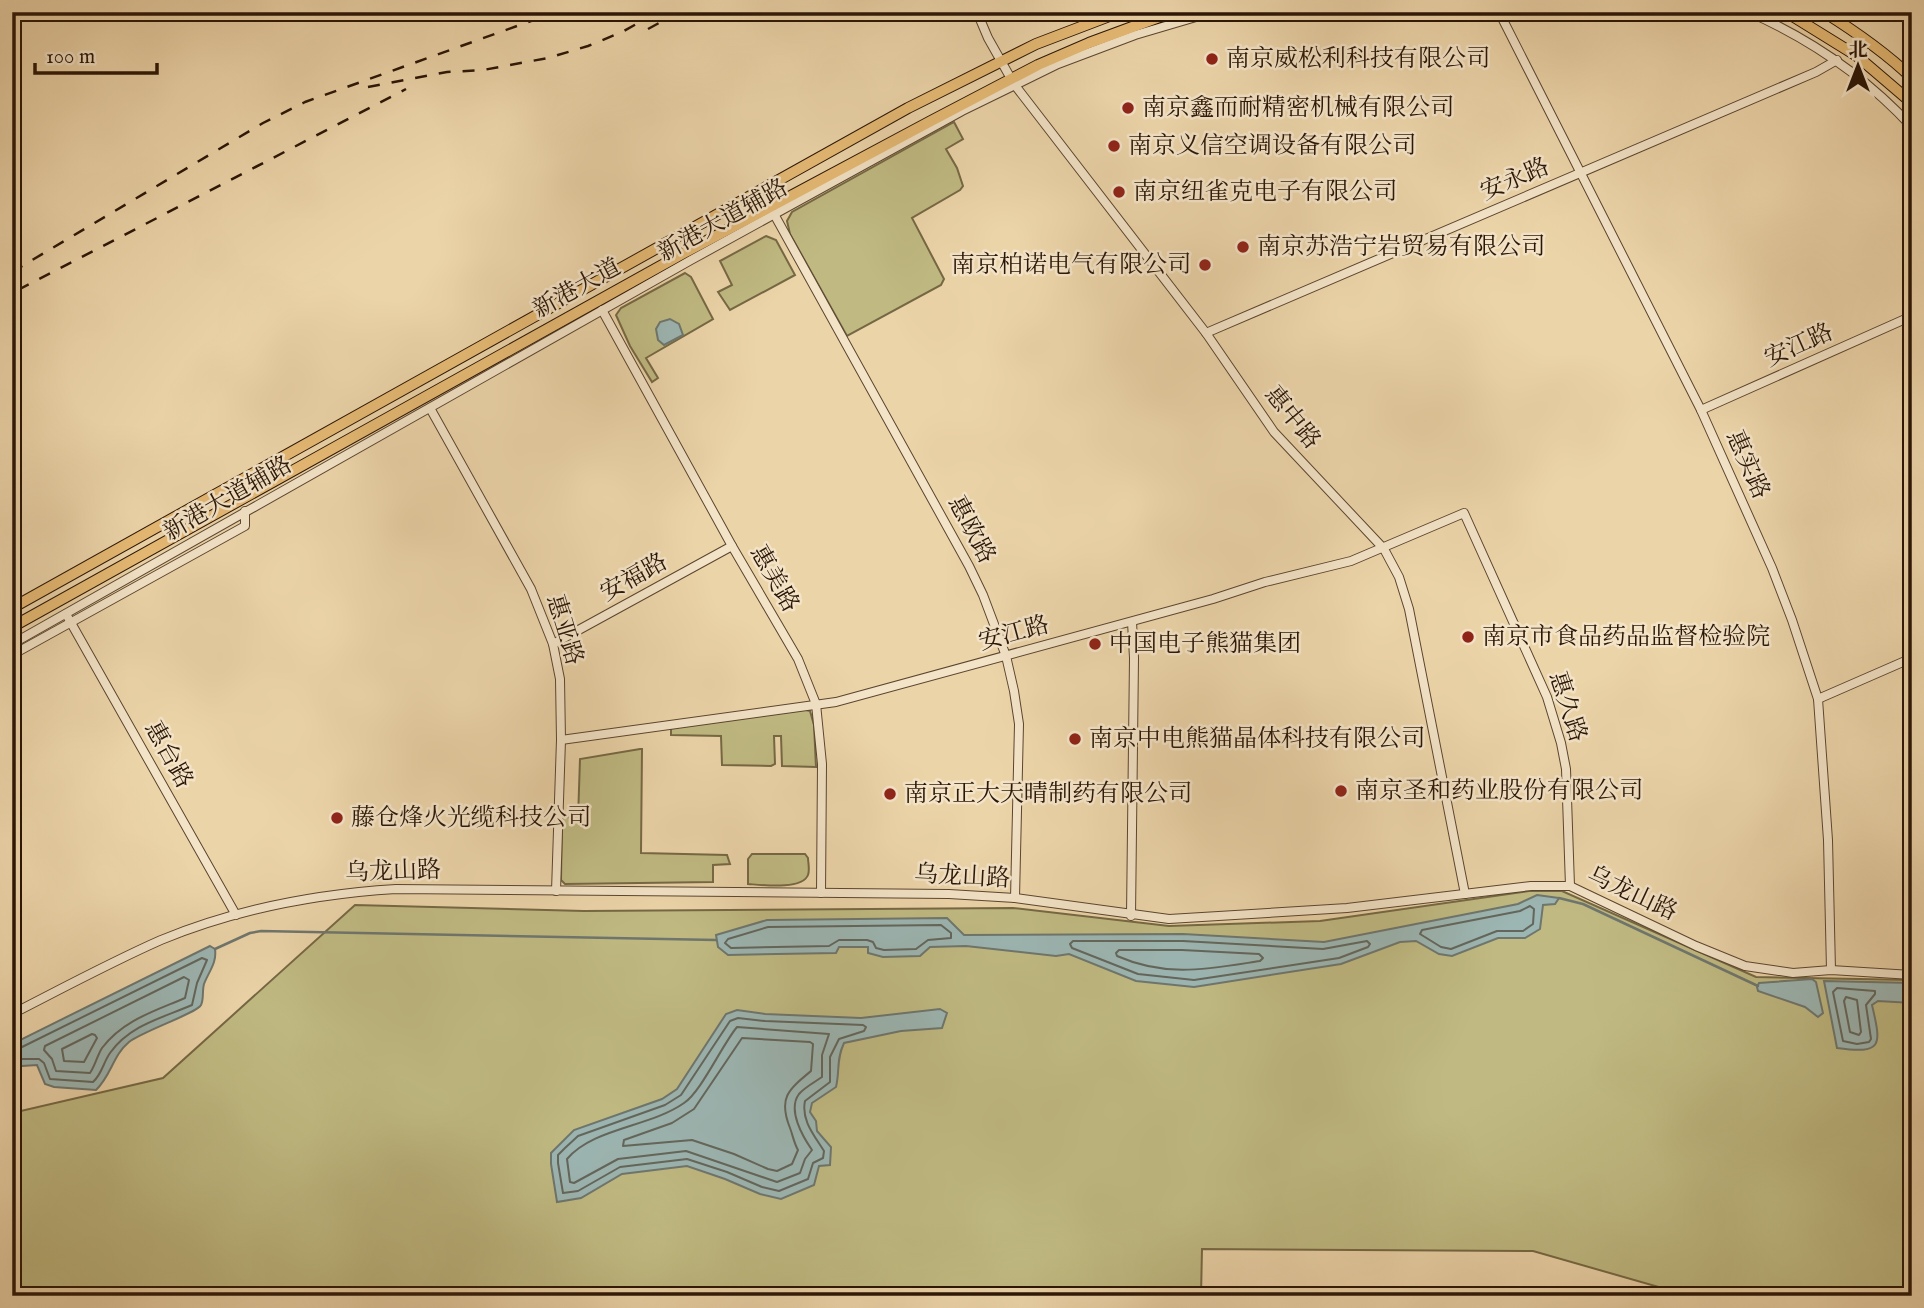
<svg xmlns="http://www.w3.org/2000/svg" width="1924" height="1308" viewBox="0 0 1924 1308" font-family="'IM FELL English','Noto Serif SC',serif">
<rect width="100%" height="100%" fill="#ecd4a9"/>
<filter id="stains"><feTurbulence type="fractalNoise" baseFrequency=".00286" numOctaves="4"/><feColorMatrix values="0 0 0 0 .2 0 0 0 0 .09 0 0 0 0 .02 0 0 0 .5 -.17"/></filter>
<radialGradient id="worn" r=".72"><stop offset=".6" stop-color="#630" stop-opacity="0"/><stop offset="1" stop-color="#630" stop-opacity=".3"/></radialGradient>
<g fill="#c0ba82" stroke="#756844" stroke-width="2">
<polygon points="954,122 963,139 946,149 957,168 963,186 960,190 912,218 944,279 941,285 847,336 790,234 787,221 792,212"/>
<polygon points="766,236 776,240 795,275 730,310 718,292 732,285 720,261"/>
<polygon points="685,273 691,277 713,319 646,358 658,378 652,382 630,346 616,315 621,308"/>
<polygon points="802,709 810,711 814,725 816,767 782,766 781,736 774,736 775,764 771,766 722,765 721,736 671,735 671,727"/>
<polygon points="640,749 642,749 641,853 727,855 730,864 713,865 713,882 565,884 561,880 562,816 578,819 580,759"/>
<path d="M752,854H805L808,858C808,862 810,870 808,875C802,890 762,885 748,884V859Z"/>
<polygon points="1529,891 1562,891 1756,977 1912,980 1912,1291 1840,1296 1690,1296 1533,1251 1202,1249 1201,1296 12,1296 12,1113 163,1078 355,905 584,911 1013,908 1169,926 1320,921"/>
</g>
<g fill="#9cb6b3" stroke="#6e766e" stroke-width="2">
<polygon points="670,319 679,324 683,335 664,345 658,340 656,329 660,322"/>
<polygon points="1537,895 1559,898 1555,904 1543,905 1540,929 1525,938 1498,938 1452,956 1439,954 1416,941 1400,942 1341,964 1194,987 1136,981 1069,954 1056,956 966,946 930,947 920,956 883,957 868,953 868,947 839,947 836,953 728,955 718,947 716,935 767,920 947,918 964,935 1183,934 1324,942 1518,904"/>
<path d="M210,946L215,949C217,963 209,971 204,984C202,991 204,999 201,1005C197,1013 143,1031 129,1042C113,1055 111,1076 96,1090L54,1087L45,1084L37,1065L22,1066L12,1070V1044Z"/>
<polygon points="1812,979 1816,982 1823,1013 1818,1017 1805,1007 1758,991 1757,987 1759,983"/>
<path d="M1824,981L1912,983V1003L1878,1001L1872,1005C1882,1047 1882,1054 1837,1048Z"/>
<path d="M940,1009L947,1013L942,1028L901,1031L844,1043C836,1060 840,1070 836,1087L812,1103L810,1112L816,1121L817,1131L831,1147L830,1165L819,1166L814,1185L781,1199L760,1194L725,1179L687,1166L622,1174L581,1198L557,1202L551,1164V1153L574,1130L662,1099L677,1089L726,1014L737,1010L765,1014L861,1018Z"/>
</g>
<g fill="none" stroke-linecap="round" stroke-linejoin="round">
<g stroke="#63665c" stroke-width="2">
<polygon points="1530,906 1534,909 1533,924 1523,931 1497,931 1451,949 1441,947 1420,934 1422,930 1520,911"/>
<polygon points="941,925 951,933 951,938 928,940 916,949 884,950 876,948 873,942 867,940 839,940 829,946 731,948 725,943 728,939 768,927"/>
<polygon points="1073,941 1183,941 1323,949 1367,941 1370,944 1368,947 1339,958 1194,980 1138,974 1072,948 1070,944"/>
<path d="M1119,950H1182L1259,954L1263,958L1260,961C1208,969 1167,978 1117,956L1116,953Z"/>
<path d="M184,977L189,980L185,998C155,1011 123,1020 102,1048C97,1056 95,1066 90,1073L56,1071L52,1059L44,1050L45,1046Z"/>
<polygon points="1837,988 1875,991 1875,994 1866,1005 1871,1039 1869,1042 1857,1044 1843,1041 1833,992"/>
<polygon points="1846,997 1857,1000 1861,1032 1859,1035 1850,1032 1844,1001"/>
<path d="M738,1018L765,1021L863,1025L866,1027L864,1031L839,1039L830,1057V1082L805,1101C801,1120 814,1135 824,1151L823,1158L813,1163L808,1179L779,1191L762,1187L727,1172L687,1159L620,1167L578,1191L563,1193L558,1163V1155L565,1148L578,1136L665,1105L681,1095L730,1021Z"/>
<path d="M737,1027L829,1034L822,1055V1077C815,1082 805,1087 799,1094C787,1110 803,1137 812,1150L805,1159L800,1173L777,1182L686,1151L618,1159L574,1183L570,1182L567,1159C593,1128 650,1127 684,1103C701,1092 722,1045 737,1027Z"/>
<polygon points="92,1034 95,1035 97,1038 84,1062 64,1061 62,1049"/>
<path d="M742,1038L810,1042L813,1044L811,1071C788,1090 778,1098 790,1128C793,1136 794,1143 798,1150L792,1164L777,1171L768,1169L734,1154L692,1140L623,1146L624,1140L672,1123L694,1109Z"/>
<path d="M12,1050L18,1049L202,958L207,960L197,983L192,1005C162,1018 130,1025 110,1053C103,1063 102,1074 93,1082L50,1079L44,1063L39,1059H22L12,1062"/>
</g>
<g stroke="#6e766e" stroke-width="2.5">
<polyline points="1559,898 1583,904 1758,986"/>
<polyline points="215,949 250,933 261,931 716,940"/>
</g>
<g stroke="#5a452f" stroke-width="10">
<g id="minor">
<polyline points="977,12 988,38 1014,84 1206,333 1274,432 1384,549 1399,577 1409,609 1465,894"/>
<polyline points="1499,12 1701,410 1772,568 1792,620 1818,699 1828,840 1831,970"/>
<path d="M1749,12C1812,40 1865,76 1912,127"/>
<polyline points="774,214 969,566 983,595 1006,656 1014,691 1019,724 1015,898"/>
<polyline points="602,310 732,546 798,659 816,704 822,764 821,893"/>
<polyline points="1206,333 1816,72 1837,60"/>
<polyline points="430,408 531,589 553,644 560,679 561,740 556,891"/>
<polyline points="1701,410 1912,316"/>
<polyline points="66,614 236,915"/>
<polyline points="12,644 691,260 962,111 1058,64 1135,35 1213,12"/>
<polyline points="553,644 732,546"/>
<polyline points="12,655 245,526 245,511"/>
<polyline points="1818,699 1912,658"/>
<polyline points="561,740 836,702 1213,599 1265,582 1351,561 1464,513 1547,697 1561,743 1566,769 1570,886"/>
<polyline points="1131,916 1134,658 1132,622"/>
<path d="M12,1014C61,989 111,962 161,940C236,909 316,894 396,889L949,894L1015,898L1169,919L1347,908L1531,886H1570L1696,946L1745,966L1793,973L1831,970L1912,975"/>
</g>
</g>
<g stroke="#2a1506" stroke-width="12">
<g id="major">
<polyline points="1786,12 1857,56 1912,103"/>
<path d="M1824,12C1856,32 1885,52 1912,78"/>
<polyline points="12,608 908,108 1036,44 1120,12"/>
<polyline points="12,627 684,253 931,121 1038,65 1089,43 1173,12"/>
</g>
</g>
<use href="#minor" stroke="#f3e3c7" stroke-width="8"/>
<use href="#major" stroke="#e6ba74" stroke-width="10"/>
<g stroke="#2a1506" stroke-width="2.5" stroke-dasharray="12 12" stroke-linecap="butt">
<polyline points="648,29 679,12"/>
<polyline points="368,87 447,72 483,70 548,58 588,46 622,32 658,12"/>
<polyline points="12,272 263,123 305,102 556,12"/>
<polyline points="18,290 406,89"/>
</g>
</g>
<g fill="#8f2418" stroke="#f3e3c7" stroke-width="2.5">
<circle cx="1212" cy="59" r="7"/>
<circle cx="1128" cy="108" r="7"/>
<circle cx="1114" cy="146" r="7"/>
<circle cx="1119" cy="192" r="7"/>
<circle cx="1243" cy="247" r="7"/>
<circle cx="1205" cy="265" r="7"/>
<circle cx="1468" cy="637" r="7"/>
<circle cx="1095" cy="644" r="7"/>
<circle cx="1075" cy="739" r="7"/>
<circle cx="1341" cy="791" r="7"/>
<circle cx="890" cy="794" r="7"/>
<circle cx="337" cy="818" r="7"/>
</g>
<g text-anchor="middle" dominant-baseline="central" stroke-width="5" stroke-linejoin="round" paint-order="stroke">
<g font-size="24" fill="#2a1506" stroke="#f3e3c7" text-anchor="start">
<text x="1226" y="59">南京威松利科技有限公司</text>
<text x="1142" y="108">南京鑫而耐精密机械有限公司</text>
<text x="1128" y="146">南京义信空调设备有限公司</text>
<text x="1133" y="192">南京纽雀克电子有限公司</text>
<text x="1257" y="247">南京苏浩宁岩贸易有限公司</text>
<text x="1191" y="265" text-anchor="end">南京柏诺电气有限公司</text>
<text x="1482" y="637">南京市食品药品监督检验院</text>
<text x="1109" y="644">中国电子熊猫集团</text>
<text x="1089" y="739">南京中电熊猫晶体科技有限公司</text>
<text x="1355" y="791">南京圣和药业股份有限公司</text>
<text x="904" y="794">南京正大天晴制药有限公司</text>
<text x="351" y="818">藤仓烽火光缆科技公司</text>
</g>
<g font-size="24" fill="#2a1506" stroke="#f3e3c7">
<text transform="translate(1515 180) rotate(-23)">安永路</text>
<text transform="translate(723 221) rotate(-29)">新港大道辅路</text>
<text transform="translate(577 289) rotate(-29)">新港大道</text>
<text transform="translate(1799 346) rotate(-24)">安江路</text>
<text transform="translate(1292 418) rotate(51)">惠中路</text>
<text transform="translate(1747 465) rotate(66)">惠实路</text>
<text transform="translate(228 499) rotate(-30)">新港大道辅路</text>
<text transform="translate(971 530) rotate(62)">惠欧路</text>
<text transform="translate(634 578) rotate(-29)">安福路</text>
<text transform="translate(774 579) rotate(60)">惠美路</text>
<text transform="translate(564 630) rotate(73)">惠亚路</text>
<text transform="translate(1014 634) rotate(-15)">安江路</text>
<text transform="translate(1567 707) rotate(72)">惠久路</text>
<text transform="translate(168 755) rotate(61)">惠台路</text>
<text transform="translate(393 872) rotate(-2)">乌龙山路</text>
<text transform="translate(962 877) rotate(3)">乌龙山路</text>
<text transform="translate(1632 894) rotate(25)">乌龙山路</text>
</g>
</g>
<rect width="1924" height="1308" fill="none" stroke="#ecd4a9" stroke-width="42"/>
<rect x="14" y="14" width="1896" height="1280" fill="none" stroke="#2a1506" stroke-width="3.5"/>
<rect x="21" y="21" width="1882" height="1266" fill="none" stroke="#2a1506" stroke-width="2"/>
<g transform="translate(1858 66)" stroke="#f3e3c7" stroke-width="5" paint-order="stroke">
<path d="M0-5L12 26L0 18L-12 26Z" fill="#2a1506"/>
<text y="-10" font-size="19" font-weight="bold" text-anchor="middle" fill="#2a1506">北</text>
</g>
<path d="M35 63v10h122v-10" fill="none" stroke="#2a1506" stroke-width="3.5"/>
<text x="46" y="63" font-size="21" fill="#2a1506" stroke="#f3e3c7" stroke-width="5" paint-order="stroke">100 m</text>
<rect width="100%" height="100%" filter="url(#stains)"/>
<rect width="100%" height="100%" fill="url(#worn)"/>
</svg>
